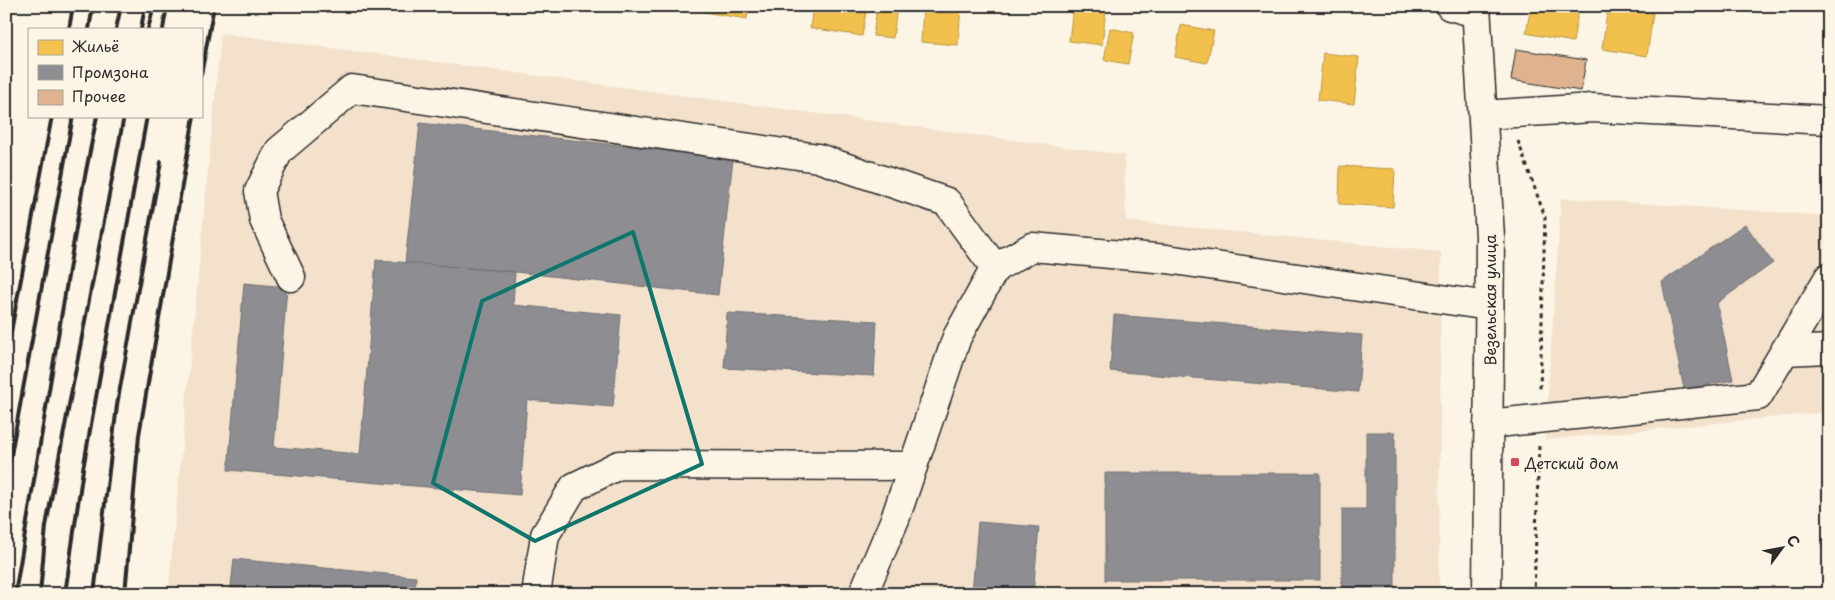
<svg xmlns="http://www.w3.org/2000/svg" width="1835" height="600" viewBox="0 0 1835 600" font-family="'Playpen Sans',sans-serif">
<rect width="100%" height="100%" fill="#fcf5e5"/>
<filter id="ink" filterUnits="userSpaceOnUse"><feTurbulence type="fractalNoise" baseFrequency=".02" numOctaves="2"/><feDisplacementMap in="SourceGraphic" scale="10" xChannelSelector="R" yChannelSelector="G"/><feConvolveMatrix kernelMatrix="1 2 1 2 8 2 1 2 1" color-interpolation-filters="sRGB"/></filter>
<g filter="url(#ink)">
<g fill="#f3e1cb">
<polygon points="221,33 1124,155 1126,221 1441,252 1439,594 168,594"/>
<polygon points="1561,198 1829,216 1829,412 1545,440"/>
</g>
<g fill="#f2c14e" stroke="#b69444">
<polygon points="705,6 749,6 747,19 704,12"/>
<polygon points="813,6 867,6 862,36 810,28"/>
<polygon points="877,6 897,6 893,38 873,36"/>
<polygon points="923,6 961,6 958,45 921,42"/>
<polygon points="1073,6 1106,8 1102,45 1069,41"/>
<polygon points="1531,6 1579,6 1573,42 1526,33"/>
<polygon points="1608,6 1653,13 1647,56 1602,49"/>
<polygon points="1181,25 1214,31 1207,63 1175,57"/>
<polygon points="1110,28 1134,33 1128,64 1104,60"/>
<polygon points="1323,53 1359,57 1354,104 1318,100"/>
<polygon points="1340,166 1395,169 1393,207 1339,204"/>
</g>
<g fill="#8d8d92" stroke="#707073">
<polygon points="420,123 733,158 718,295 515,272 405,263"/>
<polygon points="1745,224 1773,263 1717,303 1733,380 1684,389 1662,282"/>
<polygon points="376,260 515,272 513,305 621,315 613,407 527,400 520,495 228,470 244,283 287,287 274,447 360,454"/>
<polygon points="727,313 877,321 874,376 724,368"/>
<polygon points="1114,315 1362,335 1358,392 1110,371"/>
<polygon points="1366,432 1395,432 1395,594 1342,594 1342,509 1366,509"/>
<rect x="1105" y="473" width="215" height="107"/>
<polygon points="978,522 1039,527 1033,594 972,594"/>
<polygon points="234,559 416,577 415,594 230,594"/>
</g>
<polygon fill="#dfb38f" stroke="#2b2b2b" points="1516,49 1586,60 1581,91 1511,80"/>
<g fill="none" stroke-linecap="round" stroke-linejoin="round">
<g stroke="#2b2b2b" stroke-width="31">
<g id="minor">
<polyline points="1450,6 1476,13"/>
<polyline points="1476,6 1490,237 1487,594"/>
<polyline points="1483,115 1592,108 1829,120"/>
<polyline points="291,277 264,220 259,191 279,151 352,89 818,158 947,202 995,268"/>
<polyline points="1785,351 1829,349"/>
<polyline points="1488,424 1758,396 1829,277"/>
<polyline points="536,594 545,535 574,487 619,465 913,466"/>
<polyline points="863,594 895,519 957,337 995,268 1032,247 1167,259 1489,306"/>
</g>
</g>
<g stroke="#2b2b2b" stroke-width="3" stroke-dasharray="4 4" stroke-linecap="butt">
<polyline points="1518,141 1545,217 1540,390"/>
<polyline points="1534,594 1539,446"/>
</g>
<use href="#minor" stroke="#fcf5e5" stroke-width="28"/>
<g stroke="#2b2b2b" stroke-width="4">
<polyline points="69,29 73,6"/>
<polyline points="89,29 93,6"/>
<polyline points="116,29 121,6"/>
<polyline points="141,29 145,6"/>
<polyline points="148,29 154,6"/>
<polyline points="163,29 167,6"/>
<polyline points="201,75 214,6"/>
<polyline points="6,358 52,116"/>
<polyline points="6,482 73,116"/>
<polyline points="15,594 83,186 97,116"/>
<polyline points="40,594 46,526 124,116"/>
<polyline points="65,594 83,469 147,116"/>
<polyline points="94,594 117,405 161,162"/>
<polyline points="125,594 139,435 194,116"/>
</g>
</g>
</g>
<path fill="none" stroke="#0f766e" stroke-width="4" stroke-linejoin="round" d="M633,232L702,464L535,541L433,483L482,301Z"/>
<rect fill="#d1495b" stroke="#fcf5e5" stroke-width="2" x="1510" y="457" width="10" height="10" rx="2.5"/>
<g text-anchor="middle" dominant-baseline="central" stroke-width="5" stroke-linejoin="round" paint-order="stroke">
<g font-size="15" fill="#2b2b2b" stroke="#fcf5e5">
<text transform="translate(1489 300) rotate(-90)">Везельская улица</text>
</g>
<g font-size="15" fill="#2b2b2b" stroke="#fcf5e5" text-anchor="start">
<text x="1525" y="462">Детский дом</text>
</g>
</g>
<rect width="1835" height="600" fill="none" stroke="#fcf5e5" stroke-width="25"/>
<rect x="12" y="12" width="1810" height="575" fill="none" stroke="#2b2b2b" stroke-width="2" filter="url(#ink)"/>
<rect x="28" y="28" width="175" height="90" fill="#fcf5e5" stroke="#a8a49b"/>
<rect x="38" y="40" width="25" height="15" fill="#f2c14e" stroke="#a8a49b"/>
<text x="72" y="52" font-size="15" fill="#2b2b2b">Жильё</text>
<rect x="38" y="65" width="25" height="15" fill="#8d8d92" stroke="#a8a49b"/>
<text x="72" y="78" font-size="15" fill="#2b2b2b">Промзона</text>
<rect x="38" y="90" width="25" height="15" fill="#dfb38f" stroke="#a8a49b"/>
<text x="72" y="102" font-size="15" fill="#2b2b2b">Прочее</text>
<g transform="translate(1782 548) rotate(58)" stroke="#fcf5e5" stroke-width="4" paint-order="stroke">
<path d="M0-4L9 19L0 12L-9 19Z" fill="#2b2b2b"/>
<text y="-8" font-size="14" font-weight="bold" text-anchor="middle" fill="#2b2b2b">С</text>
</g>
</svg>
